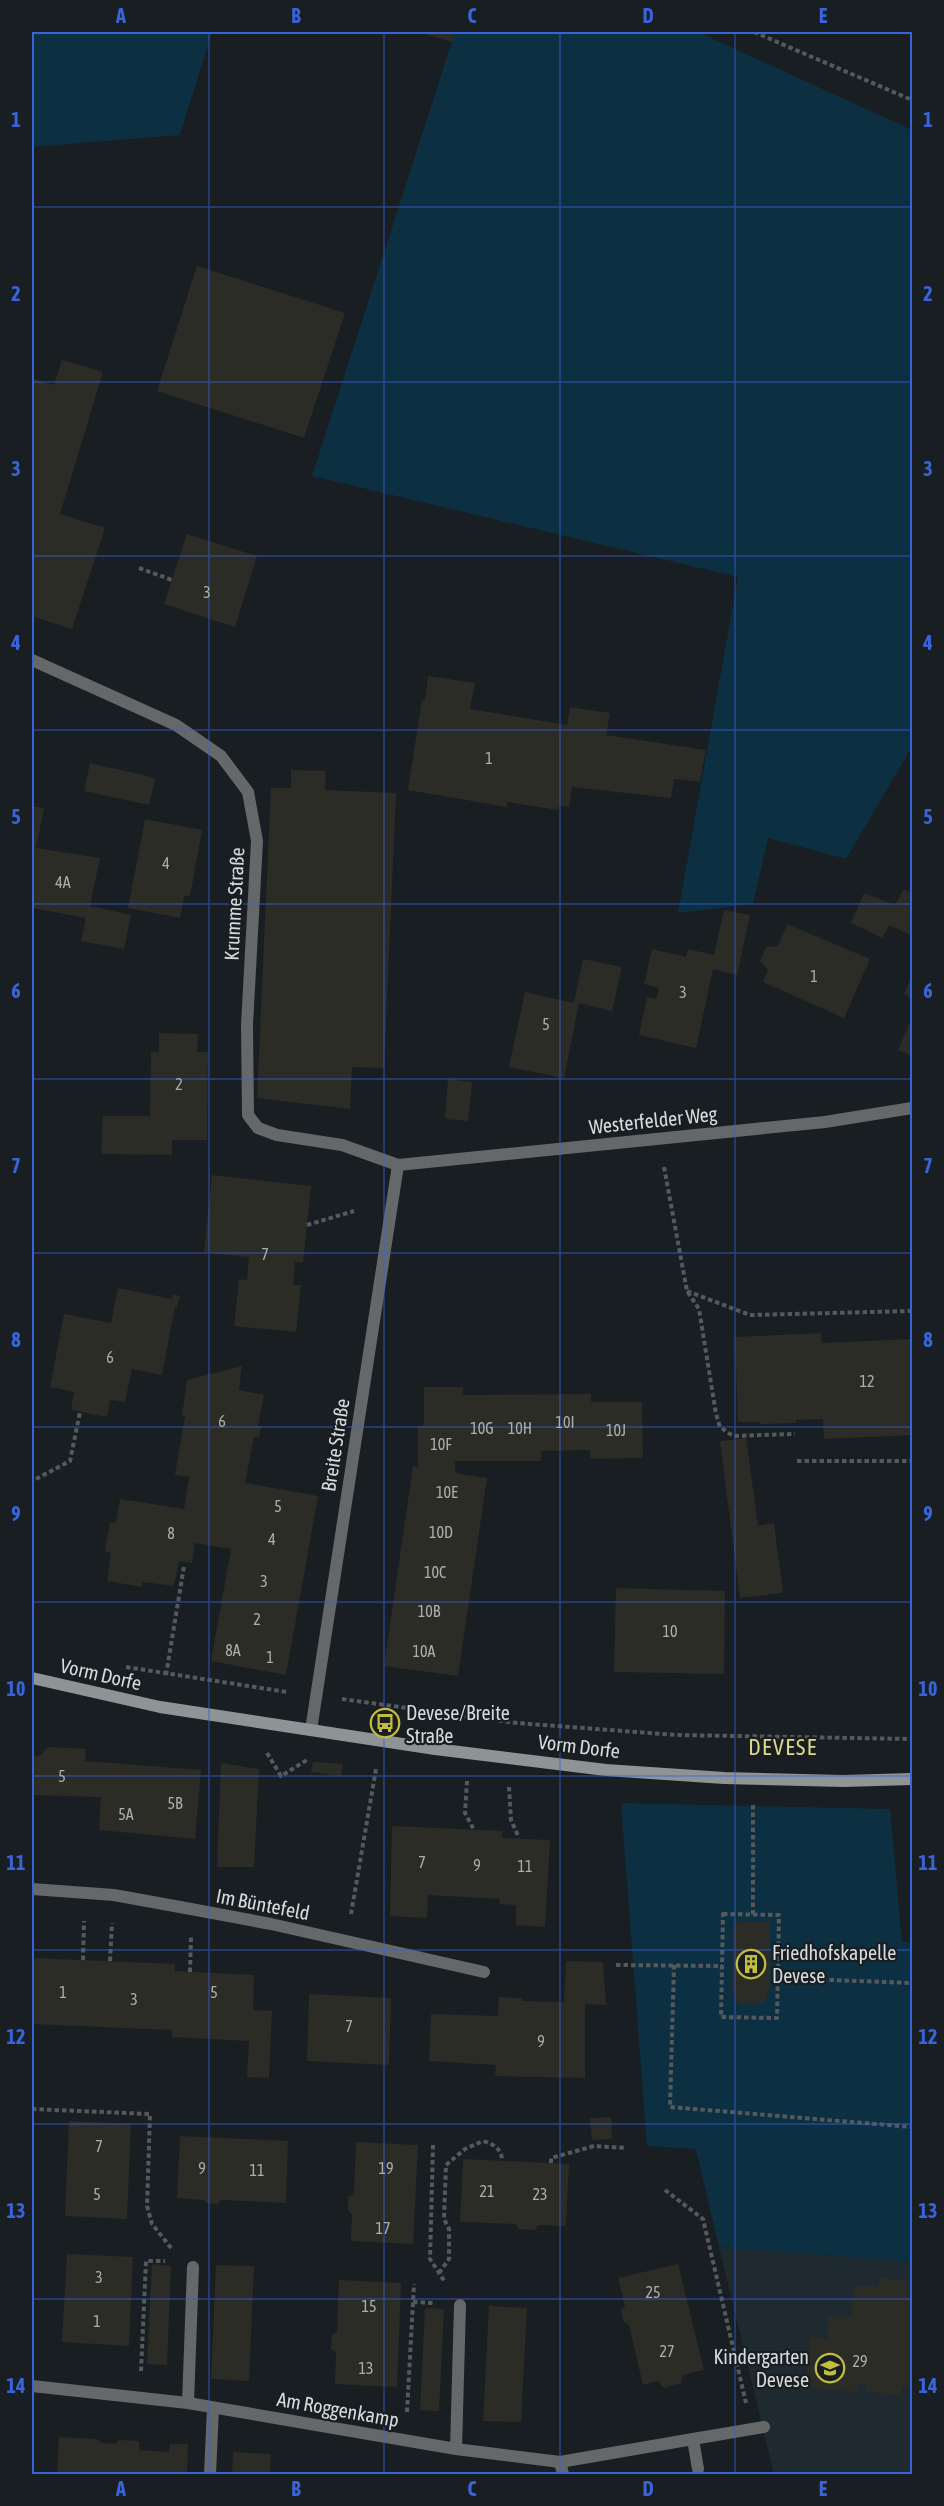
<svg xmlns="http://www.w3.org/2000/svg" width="944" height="2506" viewBox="0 0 944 2506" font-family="'Asap Condensed',sans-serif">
<rect width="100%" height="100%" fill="#181e21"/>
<polygon fill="#1e2930" points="719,2247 912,2262 912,2474 774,2474"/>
<g fill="#0c3041">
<polygon points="32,32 212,32 180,135 32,147"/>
<polygon points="455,32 698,32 912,130 912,747 846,859 768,838 753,904 678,913 738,577 312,476"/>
<polygon points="621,1803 890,1809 902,1942 912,1942 912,2262 719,2247 696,2149 647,2146"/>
</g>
<g fill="#2c2c26">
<polygon points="419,32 455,32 452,42"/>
<polygon points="197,266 345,313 304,438 157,391"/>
<polygon points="62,360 103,372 60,514 105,528 72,629 34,617 32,623 32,378 54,385"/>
<polygon points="187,534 257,556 235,627 164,604"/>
<polygon points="428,676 475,683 470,709 567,725 570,707 610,713 606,735 706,750 700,782 674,779 671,798 572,787 569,807 559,805 558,810 507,802 507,807 408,790 422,700 425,700"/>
<polygon points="90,763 155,778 149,805 84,791"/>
<polygon points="291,770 326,771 325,790 396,793 384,1068 352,1067 350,1109 257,1098 271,788 291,788"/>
<polygon points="32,806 44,808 36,848 100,858 90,906 131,915 124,949 81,941 86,918 32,908"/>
<polygon points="145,819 202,830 190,896 184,896 180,918 128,908"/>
<polygon points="904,889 912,893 912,936 889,925 882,938 851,923 864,893 895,905"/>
<polygon points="724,910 750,915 737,975 713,969 696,1048 639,1035 647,997 656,999 659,988 644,984 652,949 686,957 688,949 714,955"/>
<polygon points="787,924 870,959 844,1018 763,982 768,970 760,961 766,947 778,946"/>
<polygon points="583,959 622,967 612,1011 579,1003 564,1078 509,1067 525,992 574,1003"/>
<polygon points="912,975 912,999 904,994"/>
<polygon points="912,1017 912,1056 898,1050"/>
<polygon points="159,1033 198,1034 197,1052 208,1052 207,1140 172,1140 172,1155 101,1154 103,1116 150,1116 151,1051 159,1052"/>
<polygon points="448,1079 472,1082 468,1121 445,1119"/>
<polygon points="212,1175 311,1186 303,1263 295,1262 293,1285 301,1285 296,1332 234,1326 239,1279 247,1280 249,1257 204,1252"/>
<polygon points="118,1288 172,1299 173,1294 180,1296 177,1308 175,1307 162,1375 132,1369 125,1402 110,1400 107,1417 71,1410 74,1392 50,1387 64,1314 111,1323"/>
<polygon points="821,1333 822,1343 912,1339 912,1435 824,1439 823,1419 796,1420 796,1423 760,1424 760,1422 738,1422 735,1337"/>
<polygon points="242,1366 239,1390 264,1395 258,1426 261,1427 259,1437 254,1437 245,1483 318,1496 286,1675 211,1661 231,1549 195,1543 192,1563 179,1561 174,1586 143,1582 142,1587 107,1581 111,1553 105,1551 110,1522 116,1523 120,1499 184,1509 189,1477 175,1475 185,1416 182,1415 187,1380"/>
<polygon points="424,1387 463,1387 463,1395 591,1394 591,1402 642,1402 643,1458 590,1459 590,1450 541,1451 541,1461 455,1461 455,1473 487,1478 458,1676 384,1666 413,1466 418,1468 418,1426 424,1426"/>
<polygon points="746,1438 758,1526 774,1523 783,1593 740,1598 720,1441"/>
<polygon points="616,1588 725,1591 724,1674 614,1672"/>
<polygon points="48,1747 86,1749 85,1761 201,1770 195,1839 99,1830 101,1797 32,1795 32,1756 40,1756"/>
<polygon points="313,1762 343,1764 341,1776 311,1772"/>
<polygon points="221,1763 259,1769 254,1867 217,1867"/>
<polygon points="392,1826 503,1831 502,1838 550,1840 545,1927 516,1925 516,1905 499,1904 500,1899 428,1895 427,1918 390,1916"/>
<polygon points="733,1921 770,1922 770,1987 763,2004 739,2004 732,1993"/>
<polygon points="32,1958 175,1964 175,1971 254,1975 253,2010 272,2011 269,2078 247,2077 249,2041 172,2037 172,2030 32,2024"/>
<polygon points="566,1961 603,1962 606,2005 585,2004 585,2078 495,2076 496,2065 429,2061 431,2014 498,2016 499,1997 522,1998 522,2001 564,2002"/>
<polygon points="309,1994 391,1998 389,2065 307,2061"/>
<polygon points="611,2117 612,2139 592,2140 590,2118"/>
<polygon points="69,2121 131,2124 127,2219 65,2216"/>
<polygon points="180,2136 288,2141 286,2203 221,2200 218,2204 206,2203 204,2200 177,2198"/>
<polygon points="356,2142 418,2145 413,2244 351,2241 352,2214 348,2211 348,2197 353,2195 354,2191"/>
<polygon points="463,2159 569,2164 566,2226 538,2225 535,2230 519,2229 516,2224 460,2222"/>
<polygon points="67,2254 133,2257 129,2346 62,2342"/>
<polygon points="152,2264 171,2266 167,2365 147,2364"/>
<polygon points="678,2264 704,2370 683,2375 681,2383 664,2388 658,2381 643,2385 629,2325 624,2322 621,2310 625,2306 618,2278"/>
<polygon points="216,2265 254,2266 249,2381 211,2379"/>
<polygon points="879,2278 908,2280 907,2290 912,2290 912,2388 902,2387 901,2395 867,2392 867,2385 859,2384 858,2392 806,2388 810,2337 827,2339 828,2316 851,2317 854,2285 879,2287"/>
<polygon points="339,2280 401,2283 397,2387 335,2384 336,2352 331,2349 332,2335 337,2332"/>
<polygon points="489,2306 527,2308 521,2422 483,2421"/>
<polygon points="425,2308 444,2309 439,2411 420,2410"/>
<polygon points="59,2437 97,2439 101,2443 115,2444 119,2440 139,2441 139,2450 169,2452 170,2444 188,2444 187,2474 57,2474"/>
<polygon points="233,2452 271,2454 270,2474 232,2474"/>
</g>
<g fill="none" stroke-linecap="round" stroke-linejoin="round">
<g stroke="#54595c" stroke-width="4" stroke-dasharray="4.5 3" stroke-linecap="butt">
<polyline points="754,32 912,100"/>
<polyline points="139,568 172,580"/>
<polyline points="664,1167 687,1291 699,1309 716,1414 720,1427 733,1436 795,1434"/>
<polyline points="307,1225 354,1211"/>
<polyline points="687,1291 750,1315 912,1311"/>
<polyline points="797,1461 912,1461"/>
<polyline points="36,1479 70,1461 80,1412"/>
<polyline points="126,1667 287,1692"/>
<polyline points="166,1675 184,1566"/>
<polyline points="342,1699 517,1723 676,1735 912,1739"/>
<polyline points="267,1753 281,1776 307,1760"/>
<polyline points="467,1781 465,1813 474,1830"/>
<polyline points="509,1787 511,1820 519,1838"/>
<polyline points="753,1805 753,1915"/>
<polyline points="351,1914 376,1769"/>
<polygon points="723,1914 779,1915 777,2018 721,2017"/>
<polyline points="83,1960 84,1921"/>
<polyline points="110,1961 112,1923"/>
<polyline points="616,1965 722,1966"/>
<polyline points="674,1965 670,2107 912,2127"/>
<polyline points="190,1972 191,1937"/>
<polyline points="777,1978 912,1983"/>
<polyline points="32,2109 150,2114 147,2206 152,2224 172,2249"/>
<polyline points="433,2145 430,2259 445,2282"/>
<polyline points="551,2163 551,2158 594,2146 626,2148"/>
<polyline points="665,2190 703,2219 746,2403"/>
<path d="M439,2273L449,2259V2229L444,2219L446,2165L465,2149L483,2141C494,2144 502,2149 502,2161"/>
<polyline points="413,2302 433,2303"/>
<polyline points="141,2371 146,2261 165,2261"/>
<polyline points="407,2412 414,2284"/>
</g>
<g stroke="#656869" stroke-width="12">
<polyline points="188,2403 193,2267"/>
<polyline points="456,2449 460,2305"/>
<polyline points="560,2462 563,2474"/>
<polyline points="210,2474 213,2408"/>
</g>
<g stroke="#656869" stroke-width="12">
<polyline points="32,660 176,725 221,756 248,792 257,841 247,1025 248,1115 258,1128 277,1135 342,1145 398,1165 825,1122 912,1108"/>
<polyline points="311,1730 398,1165"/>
<polyline points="32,1889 114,1895 191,1909 271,1924 484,1972"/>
<polyline points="32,2386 188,2403 456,2449 560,2462 693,2439 698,2469"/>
<polyline points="693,2439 764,2427"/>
</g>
<polyline stroke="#8e9395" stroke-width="12" points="32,1678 160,1707 435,1749 606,1770 724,1778 843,1781 912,1779"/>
</g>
<path fill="none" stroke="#3963d9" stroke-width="1.5" stroke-opacity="0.55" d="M209,32V2474M384,32V2474M560,32V2474M735,32V2474M32,207H912M32,382H912M32,556H912M32,730H912M32,904H912M32,1079H912M32,1253H912M32,1427H912M32,1602H912M32,1776H912M32,1950H912M32,2124H912M32,2299H912"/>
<defs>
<g id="bus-ring" transform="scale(1.5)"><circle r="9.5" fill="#181e21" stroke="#c3bd3e" stroke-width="1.5"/><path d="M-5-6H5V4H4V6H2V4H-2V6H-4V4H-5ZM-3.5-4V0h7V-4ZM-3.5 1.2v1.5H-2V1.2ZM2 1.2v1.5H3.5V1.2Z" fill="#c3bd3e"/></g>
<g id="building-ring" transform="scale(1.5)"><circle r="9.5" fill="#181e21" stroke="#c3bd3e" stroke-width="1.5"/><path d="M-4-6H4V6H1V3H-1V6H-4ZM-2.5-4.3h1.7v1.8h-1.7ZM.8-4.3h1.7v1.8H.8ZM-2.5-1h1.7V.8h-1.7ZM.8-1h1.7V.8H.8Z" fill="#c3bd3e"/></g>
<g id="school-ring" transform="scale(1.5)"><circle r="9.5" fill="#181e21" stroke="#c3bd3e" stroke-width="1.5"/><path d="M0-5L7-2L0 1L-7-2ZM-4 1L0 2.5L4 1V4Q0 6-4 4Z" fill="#c3bd3e"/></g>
</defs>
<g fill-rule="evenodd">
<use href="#bus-ring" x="385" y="1723"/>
<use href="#building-ring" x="751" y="1964"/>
<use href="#school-ring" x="830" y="2368"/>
</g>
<g text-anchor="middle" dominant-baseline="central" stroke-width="4.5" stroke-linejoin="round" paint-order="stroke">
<g font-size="16" fill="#acaeae">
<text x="207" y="592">3</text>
<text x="489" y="758">1</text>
<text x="166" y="863">4</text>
<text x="63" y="882">4A</text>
<text x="814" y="976">1</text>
<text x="683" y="992">3</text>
<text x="546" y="1024">5</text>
<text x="179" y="1084">2</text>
<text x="265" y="1254">7</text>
<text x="110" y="1357">6</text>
<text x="867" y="1381">12</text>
<text x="222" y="1421">6</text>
<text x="565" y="1422">10I</text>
<text x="482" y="1428">10G</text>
<text x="520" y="1428">10H</text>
<text x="616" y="1430">10J</text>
<text x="441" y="1444">10F</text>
<text x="447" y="1492">10E</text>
<text x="278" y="1506">5</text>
<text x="441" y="1532">10D</text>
<text x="171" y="1533">8</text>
<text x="272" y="1539">4</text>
<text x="435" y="1572">10C</text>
<text x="264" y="1581">3</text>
<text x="429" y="1611">10B</text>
<text x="257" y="1619">2</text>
<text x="670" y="1631">10</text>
<text x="233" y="1650">8A</text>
<text x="424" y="1651">10A</text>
<text x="270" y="1657">1</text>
<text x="62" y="1776">5</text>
<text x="175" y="1803">5B</text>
<text x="126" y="1814">5A</text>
<text x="422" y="1862">7</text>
<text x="477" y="1865">9</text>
<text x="525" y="1866">11</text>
<text x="63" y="1992">1</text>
<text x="214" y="1992">5</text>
<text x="134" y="1999">3</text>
<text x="349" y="2026">7</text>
<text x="541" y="2041">9</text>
<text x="99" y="2146">7</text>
<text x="202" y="2168">9</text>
<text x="386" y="2168">19</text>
<text x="257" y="2170">11</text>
<text x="487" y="2191">21</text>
<text x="97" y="2194">5</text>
<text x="540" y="2194">23</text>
<text x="383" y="2228">17</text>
<text x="99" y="2277">3</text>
<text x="653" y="2292">25</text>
<text x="369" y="2306">15</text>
<text x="97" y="2321">1</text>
<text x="667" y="2351">27</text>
<text x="860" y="2361">29</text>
<text x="366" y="2368">13</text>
</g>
<g font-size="20" fill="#d6dadc" stroke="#181e21">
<text transform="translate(234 904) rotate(-87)">Krumme Straße</text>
<text transform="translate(653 1120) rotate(-6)">Westerfelder Weg</text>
<text transform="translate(335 1445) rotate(-81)">Breite Straße</text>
<text transform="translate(101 1674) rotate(13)">Vorm Dorfe</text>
<text transform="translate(579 1746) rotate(7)">Vorm Dorfe</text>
<text transform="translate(263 1904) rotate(11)">Im Büntefeld</text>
<text transform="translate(338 2409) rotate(10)">Am Roggenkamp</text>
</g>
<g font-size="20" fill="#d6dadc" stroke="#181e21" text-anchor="start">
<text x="406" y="1712">Devese/Breite<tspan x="406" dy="23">Straße</tspan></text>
<text x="772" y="1952">Friedhofskapelle<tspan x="772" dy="23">Devese</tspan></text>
<text x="809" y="2356" text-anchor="end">Kindergarten<tspan x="809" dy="23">Devese</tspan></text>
</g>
<g font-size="22" letter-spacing="1.5" fill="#dcd98b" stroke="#181e21">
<text x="783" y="1747">DEVESE</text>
</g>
</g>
<rect width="944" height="2506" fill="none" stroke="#181e21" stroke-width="66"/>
<rect x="33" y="33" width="878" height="2440" fill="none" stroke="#3963d9" stroke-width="2"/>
<g font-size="20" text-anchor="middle" font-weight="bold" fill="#3963d9">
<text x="121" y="23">A</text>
<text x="296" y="23">B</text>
<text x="472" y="23">C</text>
<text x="648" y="23">D</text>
<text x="823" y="23">E</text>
<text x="16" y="127">1</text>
<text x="928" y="127">1</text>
<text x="16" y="301">2</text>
<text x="928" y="301">2</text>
<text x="16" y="476">3</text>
<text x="928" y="476">3</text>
<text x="16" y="650">4</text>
<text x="928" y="650">4</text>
<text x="16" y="824">5</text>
<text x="928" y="824">5</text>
<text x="16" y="998">6</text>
<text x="928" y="998">6</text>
<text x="16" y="1173">7</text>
<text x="928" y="1173">7</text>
<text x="16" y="1347">8</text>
<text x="928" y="1347">8</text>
<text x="16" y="1521">9</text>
<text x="928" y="1521">9</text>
<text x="16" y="1696">10</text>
<text x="928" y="1696">10</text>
<text x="16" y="1870">11</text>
<text x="928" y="1870">11</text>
<text x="16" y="2044">12</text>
<text x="928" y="2044">12</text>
<text x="16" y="2218">13</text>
<text x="928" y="2218">13</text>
<text x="16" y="2393">14</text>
<text x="928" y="2393">14</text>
<text x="121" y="2496">A</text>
<text x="296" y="2496">B</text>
<text x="472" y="2496">C</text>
<text x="648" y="2496">D</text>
<text x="823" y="2496">E</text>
</g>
</svg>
